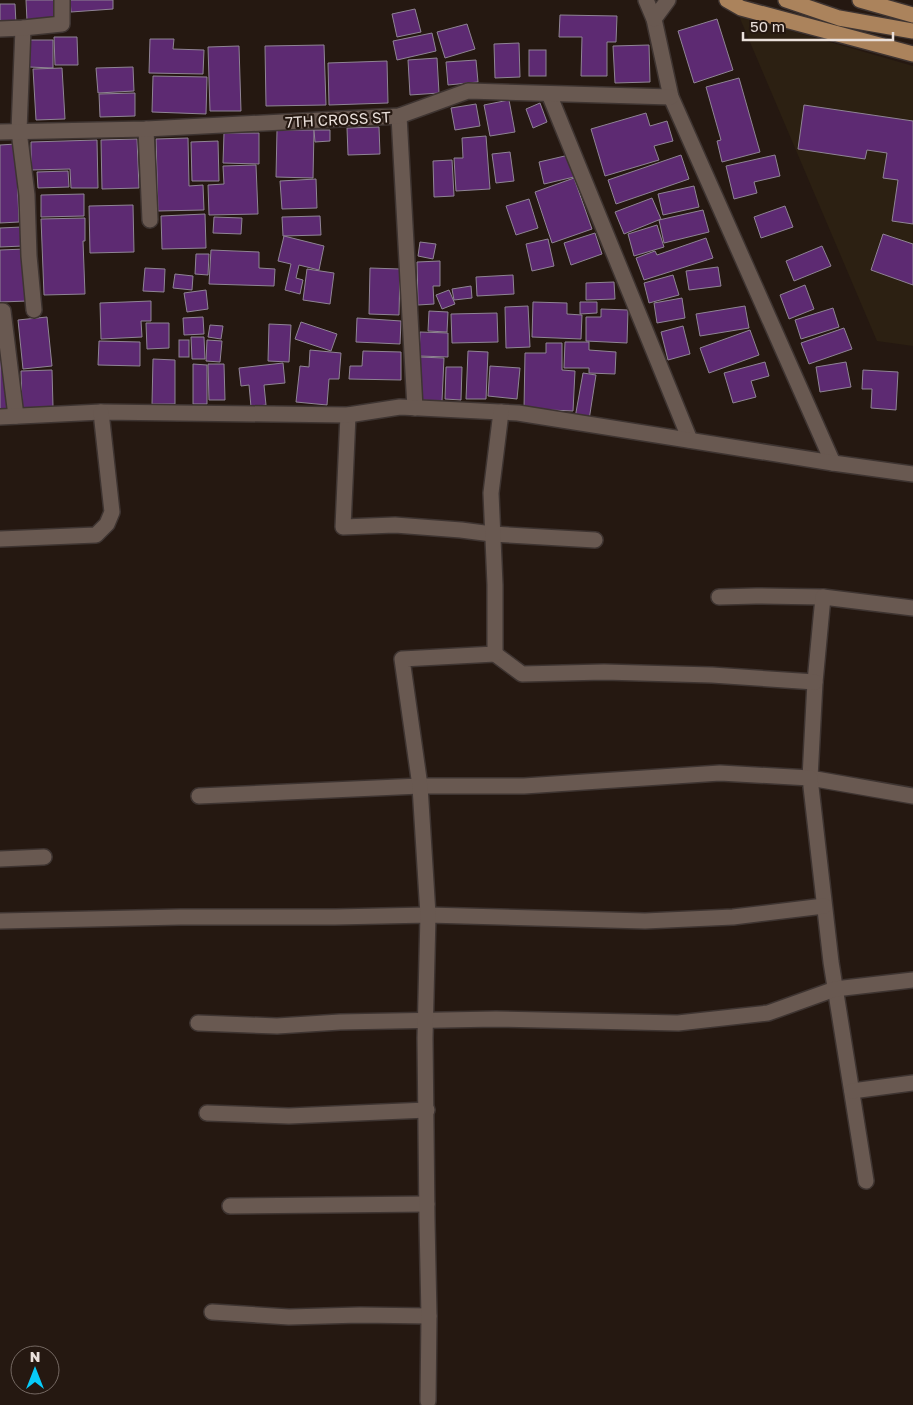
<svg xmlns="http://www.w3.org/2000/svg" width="913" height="1405" viewBox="0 0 913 1405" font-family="'Golos Text',sans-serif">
<rect width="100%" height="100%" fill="#251811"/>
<polygon fill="#2c2012" points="739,16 913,66 913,346 877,341"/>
<g fill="#5d2a72" stroke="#8f8494">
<polygon points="26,0 55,0 55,20 27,21"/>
<polygon points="70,0 113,0 113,9 71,12"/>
<polygon points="0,4 15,4 16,24 0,24"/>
<polygon points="415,9 421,32 397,37 392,14"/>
<polygon points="560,15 617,16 616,42 607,42 607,76 581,76 582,37 559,37"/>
<polygon points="717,19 733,70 694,83 678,31"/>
<polygon points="467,24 475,49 445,58 437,32"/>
<polygon points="432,33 436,51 397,60 393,41"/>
<polygon points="54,37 77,37 78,65 55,65"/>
<polygon points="150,39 174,39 173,49 204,50 203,74 149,73"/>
<polygon points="30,40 53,40 53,68 29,67"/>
<polygon points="519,43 520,77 495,78 494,44"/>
<polygon points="324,45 326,105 266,106 265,46"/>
<polygon points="649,45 650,82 615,83 613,46"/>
<polygon points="239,46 241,111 210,111 208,47"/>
<rect x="529" y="50" width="17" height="26"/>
<polygon points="437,58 439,93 410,95 408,60"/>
<polygon points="476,60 478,82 448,85 446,62"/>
<polygon points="387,61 388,103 329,105 328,63"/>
<polygon points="133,67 134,91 98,93 96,68"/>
<polygon points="62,68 65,119 36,120 33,69"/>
<polygon points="153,76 207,77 206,114 152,112"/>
<polygon points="739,78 760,152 722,162 717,141 721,140 706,87"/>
<polygon points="135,93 135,116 100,117 99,94"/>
<polygon points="509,100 515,132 490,136 484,105"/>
<polygon points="540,103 547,122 533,128 526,109"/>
<polygon points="476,104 480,126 455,130 451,108"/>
<polygon points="804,105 913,121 913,224 892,221 898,180 883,178 887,153 867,150 865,159 798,149"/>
<polygon points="646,113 650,126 667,121 673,141 654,146 659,160 605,176 591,129"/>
<polygon points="379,127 380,154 348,155 347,128"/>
<polygon points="277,130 314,130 313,178 276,177"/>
<polygon points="314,130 330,130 330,141 315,142"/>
<polygon points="224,133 259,133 259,164 223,163"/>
<polygon points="486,136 490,189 456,191 454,158 463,158 462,138"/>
<polygon points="188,138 189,186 203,185 204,210 158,211 156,139"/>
<polygon points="137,139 139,188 102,189 101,140"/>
<polygon points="97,140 98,188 71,188 70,169 31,170 31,142"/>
<polygon points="218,141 219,181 192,181 191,142"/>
<polygon points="16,144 19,222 0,223 0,145"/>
<polygon points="510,152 514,181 496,183 492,154"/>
<polygon points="569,155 574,177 544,184 539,162"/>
<polygon points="681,155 689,179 616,204 608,180"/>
<polygon points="775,155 780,176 754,182 757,193 734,199 726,166"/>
<polygon points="452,160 454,196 434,197 433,161"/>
<polygon points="256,165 258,214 209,215 208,185 224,184 223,166"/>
<polygon points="68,171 69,187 38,188 37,172"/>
<polygon points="574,178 592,229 552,243 535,192"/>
<polygon points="316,179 317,208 282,209 280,181"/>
<polygon points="694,186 699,207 663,215 658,194"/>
<polygon points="84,194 84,216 41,217 41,195"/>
<polygon points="652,198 661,219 624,234 615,212"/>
<polygon points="529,199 538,228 516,235 506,206"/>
<polygon points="133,205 134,252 90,253 89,206"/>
<polygon points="785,206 793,227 761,238 754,217"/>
<polygon points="703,210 709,232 664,243 659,220"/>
<polygon points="205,214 206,248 162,249 161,216"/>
<polygon points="320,216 321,235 283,236 282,217"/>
<polygon points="214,217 242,218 241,234 213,233"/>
<polygon points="85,218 85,241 83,241 85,294 44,295 41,219"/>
<polygon points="657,225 664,247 634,256 628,234"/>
<polygon points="22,227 23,246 0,247 0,228"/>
<polygon points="595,233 602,254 571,265 564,243"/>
<polygon points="883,234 913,244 913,285 871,270"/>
<polygon points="284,236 324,246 319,270 299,265 296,278 303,280 300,294 285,290 291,264 278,261"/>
<polygon points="706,238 713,258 644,280 636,258 655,251 657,255"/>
<polygon points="548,239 554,266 532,271 526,244"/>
<polygon points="420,242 436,244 433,259 418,256"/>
<polygon points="822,246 831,266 794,281 786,261"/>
<polygon points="25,249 28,301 0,302 0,250"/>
<polygon points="211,250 259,252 259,268 275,269 274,286 209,284"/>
<polygon points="196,254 209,254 208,275 195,274"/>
<polygon points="440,261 440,286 433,286 434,304 418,305 417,262"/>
<polygon points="718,267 721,286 689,290 686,271"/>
<polygon points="145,268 165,269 164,292 143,291"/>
<polygon points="370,268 400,269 399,315 369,314"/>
<polygon points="307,269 334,273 330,304 303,300"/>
<polygon points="175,274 193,276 192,290 173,288"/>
<polygon points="513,275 514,294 477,296 476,277"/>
<polygon points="673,275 679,295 649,303 644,283"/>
<polygon points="614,282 615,299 586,300 586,283"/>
<polygon points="805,285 814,309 789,319 780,295"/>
<polygon points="471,286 472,298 454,300 452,289"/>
<polygon points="206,290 208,309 187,312 184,293"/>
<polygon points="449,290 455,304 442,309 436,295"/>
<polygon points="682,298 685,318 657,323 654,303"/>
<polygon points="151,301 151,321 141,321 142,337 101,339 100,303"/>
<polygon points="533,302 567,303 567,314 582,315 581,339 532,337"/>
<polygon points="580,302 597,302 597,313 580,314"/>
<polygon points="528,306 530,347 506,348 505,307"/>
<polygon points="745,306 749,328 700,336 696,314"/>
<polygon points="833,308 839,327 801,339 795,320"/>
<polygon points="601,309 628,310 627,343 586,341 586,317 601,317"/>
<polygon points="429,311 448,312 447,332 428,331"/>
<polygon points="497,313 498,342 452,343 451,314"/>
<polygon points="47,317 52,366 23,369 18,320"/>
<polygon points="203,317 204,334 184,335 183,318"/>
<polygon points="357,318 401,321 400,344 356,342"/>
<polygon points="301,322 337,334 331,351 295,339"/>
<polygon points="146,323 169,323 169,348 147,349"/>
<polygon points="269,324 291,325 289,362 268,361"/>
<polygon points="210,325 223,326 221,339 208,337"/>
<polygon points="683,326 690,354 668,360 661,332"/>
<polygon points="844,328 852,349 809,364 801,343"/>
<polygon points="750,330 759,355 709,373 700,348"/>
<polygon points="420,332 448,333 448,357 419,356"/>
<polygon points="191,337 204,337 205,359 192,359"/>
<rect x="179" y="340" width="10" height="17"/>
<polygon points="207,340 222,341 220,362 206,361"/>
<polygon points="99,341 140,342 140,366 98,365"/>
<polygon points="565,342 589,342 589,350 616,352 615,374 589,373 589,368 564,368"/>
<polygon points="546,343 562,343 562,370 575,371 573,411 524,409 525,353 546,353"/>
<polygon points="310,350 341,353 339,379 329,379 327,405 296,402 300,366 309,367"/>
<polygon points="363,351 401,352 401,380 349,379 350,366 362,366"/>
<polygon points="468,351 488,352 486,399 466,399"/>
<polygon points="419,357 444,358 442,401 417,400"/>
<polygon points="0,358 6,358 7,410 0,410"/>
<polygon points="153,359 175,360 175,404 152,404"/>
<polygon points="765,362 769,376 751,381 756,397 733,403 724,373"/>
<polygon points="846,362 851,387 820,392 816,367"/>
<polygon points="283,363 285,383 264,385 266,405 251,407 249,385 241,386 239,368"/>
<polygon points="193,364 207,365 207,404 193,404"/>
<polygon points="208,364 224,364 225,400 209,400"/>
<polygon points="490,366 520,368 517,399 488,396"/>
<polygon points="446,367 462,367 461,400 445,399"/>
<polygon points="52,370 53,407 22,408 21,371"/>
<polygon points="863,370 898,372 896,410 871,408 872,389 862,389"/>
<polygon points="583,373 596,375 589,420 575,418"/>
</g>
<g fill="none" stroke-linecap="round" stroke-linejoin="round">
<g stroke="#3e3431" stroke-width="18">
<g id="minor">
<polyline points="646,0 654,19 671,97 833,463"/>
<polyline points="654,19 668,0"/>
<polyline points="23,28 19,131 27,195 29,256 34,310"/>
<polyline points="0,29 23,28 62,24 62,0"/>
<polyline points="549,94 690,440"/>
<polyline points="399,116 415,408"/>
<polyline points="146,129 150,220"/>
<polyline points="0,132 146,129 399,116 468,91 671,97"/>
<polyline points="0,311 3,311 16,416"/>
<polyline points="348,415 343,527 395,525 461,530 492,534 595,540"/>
<polyline points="0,417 101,412 348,415 400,407 518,413 833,463 913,474"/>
<polyline points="0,539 96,535 107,524 112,512 101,412"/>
<polyline points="719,597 756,596 823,597"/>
<polyline points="913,608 823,597 815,682 810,778 913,796"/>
<polyline points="495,654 522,674 604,672 712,675 815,682"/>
<polyline points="199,796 420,786 524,786 720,773 810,778 831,962 866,1181"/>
<polyline points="0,859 44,857"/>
<polyline points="0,921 180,917 335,917 428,915 645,921 733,917 824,906"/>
<polyline points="198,1023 277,1026 340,1022 496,1019 678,1023 768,1013 835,989 913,980"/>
<polyline points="852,1091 913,1083"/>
<polyline points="207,1113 289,1116 427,1110"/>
<polyline points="230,1206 427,1204"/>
<polyline points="212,1312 289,1317 360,1315 429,1316"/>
<polyline points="428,1401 429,1316 427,1221 425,1038 428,915 420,786 402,659 495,654 495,585 491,493 501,412"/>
</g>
</g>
<g stroke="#3e3431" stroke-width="18">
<g id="major">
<polyline points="727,0 741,8 913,54"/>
<polyline points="786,0 839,18 913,31"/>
<polyline points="860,0 913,15"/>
</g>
</g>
<use href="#minor" stroke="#695951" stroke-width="15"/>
<use href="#major" stroke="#ab835c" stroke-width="15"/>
</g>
<g text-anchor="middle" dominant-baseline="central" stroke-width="4.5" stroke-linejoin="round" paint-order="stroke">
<g font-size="15" fill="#eae0db" stroke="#251811">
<text transform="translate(338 119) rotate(-3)">7TH CROSS ST</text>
</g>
</g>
<g transform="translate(35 1370)"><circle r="24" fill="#251811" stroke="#746862"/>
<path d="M0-4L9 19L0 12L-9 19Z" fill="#07cbf9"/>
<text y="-8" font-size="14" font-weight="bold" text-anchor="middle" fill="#eae0db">N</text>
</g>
<path d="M743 32v8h150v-8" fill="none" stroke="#eae0db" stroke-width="2.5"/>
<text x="750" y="32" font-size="15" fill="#eae0db" stroke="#251811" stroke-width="4" paint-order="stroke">50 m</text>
</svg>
